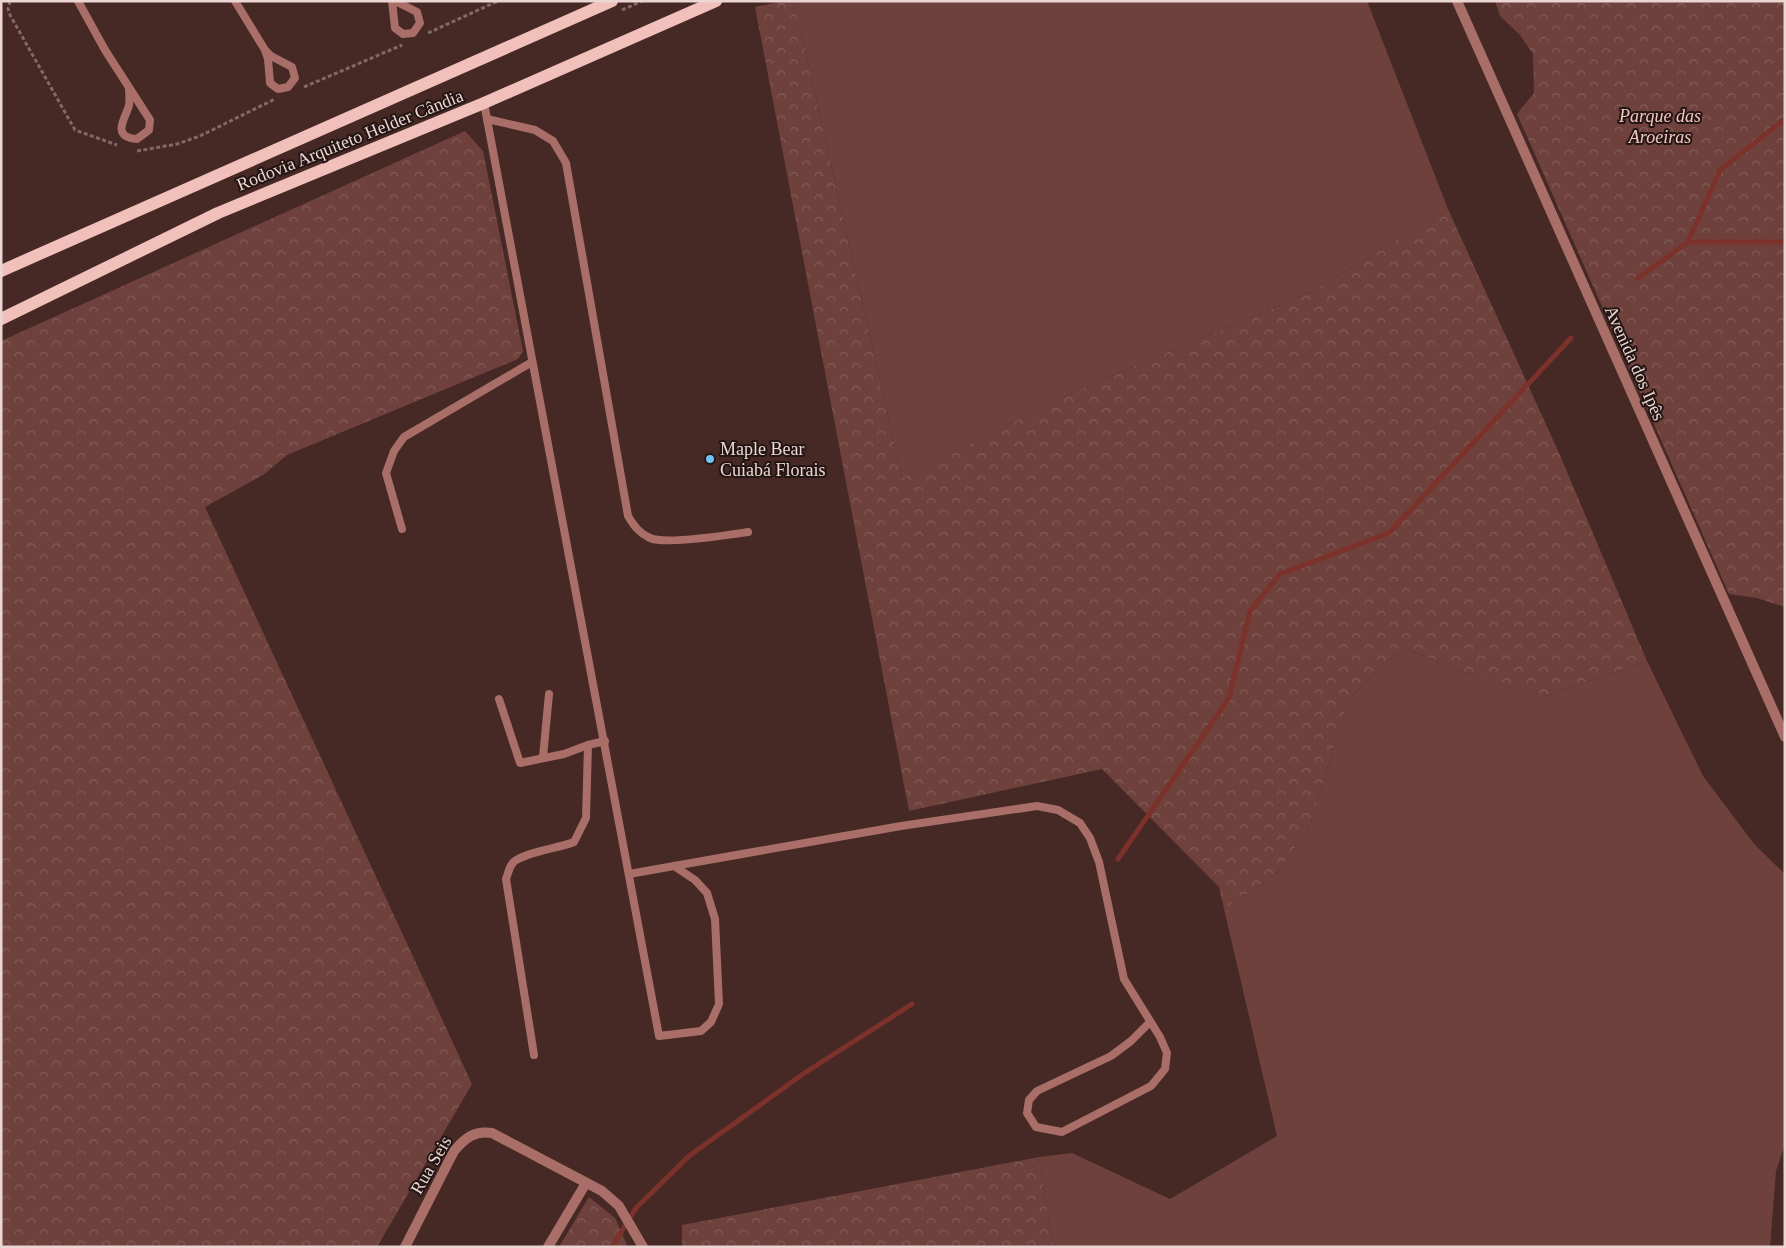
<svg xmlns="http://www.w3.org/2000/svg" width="1786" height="1248" viewBox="0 0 1786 1248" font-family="Georgia,serif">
<defs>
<pattern id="forest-crowns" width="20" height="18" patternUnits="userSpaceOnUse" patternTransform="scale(1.25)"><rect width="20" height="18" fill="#6e413c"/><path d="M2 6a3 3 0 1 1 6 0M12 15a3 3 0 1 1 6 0" fill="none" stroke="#835c57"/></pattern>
</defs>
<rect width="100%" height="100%" fill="#462824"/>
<g fill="#6e413c">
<polygon points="794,1 1367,1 1448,209 1311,292 1073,392 902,478"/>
<polygon points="1402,647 1490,682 1546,696 1647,661 1703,776 1755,845 1785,874 1785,1144 1776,1171 1770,1247 1055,1247 1051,1235 1039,1157 1072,1153 1170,1199 1277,1136 1224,909 1276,874 1309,828 1349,699"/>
</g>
<g fill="url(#forest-crowns)">
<polygon points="785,1 794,1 902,478 1073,392 1311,292 1448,209 1559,453 1647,661 1546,696 1490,682 1402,647 1349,699 1309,828 1276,874 1224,909 1219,887 1102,769 909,811 755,7"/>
<polygon points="1495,1 1785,1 1785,607 1757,598 1729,594 1517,114 1534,93 1533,54 1520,35 1500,16"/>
<polygon points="465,131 483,151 523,351 518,359 287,455 263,475 205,507 472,1084 377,1247 1,1247 1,341"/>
<polygon points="1039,1157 1051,1235 1055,1247 682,1247 682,1225"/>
<polygon points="589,1197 615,1218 628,1247 559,1247"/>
</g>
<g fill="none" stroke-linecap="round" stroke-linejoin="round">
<g stroke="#7c312b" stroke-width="5">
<polyline points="1688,242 1785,242"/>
<polyline points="1638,278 1688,242 1720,170 1785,119"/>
<polyline points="1118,859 1229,698 1250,611 1280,574 1389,533 1571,338"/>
<polyline points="612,1247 636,1208 689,1156 803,1074 912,1004"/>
</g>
<g stroke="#836865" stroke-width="3" stroke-dasharray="4 2.5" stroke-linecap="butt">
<polyline points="10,1 8,9 10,15 75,130 117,145"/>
<polyline points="622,10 642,1"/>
<polyline points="428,33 498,1"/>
<polyline points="304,87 402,45"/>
<polyline points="137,151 177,144 200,136 275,99"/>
</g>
<g stroke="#a86e67" stroke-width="8">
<path d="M78,1L105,50L150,120L149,130L137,139C109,137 127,116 129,105C130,99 129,93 129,88"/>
<polyline points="235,1 265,50 268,59 270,83 278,89 288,87 295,78 292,67 271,56 265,50"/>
<polyline points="392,1 395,28 403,34 413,33 420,23 417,12 395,1"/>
<polyline points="484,103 659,1036 701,1031 711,1022 719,1004 715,919 707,893 695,880 674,866"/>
<path d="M487,119L535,130L553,141L566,163L628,516C634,526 639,533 650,538C666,545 728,535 748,532"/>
<polyline points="402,529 386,473 394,451 404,437 532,362"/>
<polyline points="499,699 520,763 564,754 588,745"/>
<polyline points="543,757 549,694"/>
<polyline points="629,874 901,826 1037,806 1058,810 1080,823 1090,838 1099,862 1124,979 1160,1037 1167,1053 1165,1069 1151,1086 1062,1132 1036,1127 1027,1113 1029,1100 1037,1091 1111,1056 1131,1041 1150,1022"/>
<path d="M534,1055L506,879C508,874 509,868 512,864C519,853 560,848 574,842L586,818L588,745L605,741"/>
</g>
<g stroke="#a86e67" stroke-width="10">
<polyline points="1457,1 1785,737"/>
<path d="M405,1247L454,1151C465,1138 475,1130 492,1133L602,1191L619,1206L643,1247"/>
<polyline points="548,1247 586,1183"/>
</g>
<g stroke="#f1c0ba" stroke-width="12">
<polyline points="1,271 612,1"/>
<polyline points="1,319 218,213 484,103 716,1"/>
</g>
</g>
<circle fill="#6fc2f4" stroke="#231513" stroke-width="2" cx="710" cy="459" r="5"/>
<g text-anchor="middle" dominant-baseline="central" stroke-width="4" stroke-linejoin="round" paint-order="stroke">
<g font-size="18" font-style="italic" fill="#f5c6c0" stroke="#231513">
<text x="1660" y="116">Parque das<tspan x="1660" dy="21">Aroeiras</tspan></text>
</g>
<g font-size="18" fill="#ebd6d3" stroke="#231513">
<text transform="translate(350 140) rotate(-22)">Rodovia Arquiteto Helder Cândia</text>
<text transform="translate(1635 363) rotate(66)">Avenida dos Ipês</text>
<text transform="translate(431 1165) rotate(-60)">Rua Seis</text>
</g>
<g font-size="18" fill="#ebd6d3" stroke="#231513" text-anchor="start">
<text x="720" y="449">Maple Bear<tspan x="720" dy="21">Cuiabá Florais</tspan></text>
</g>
</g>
<rect width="1786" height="1248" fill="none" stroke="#ebd6d3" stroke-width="5"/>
</svg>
